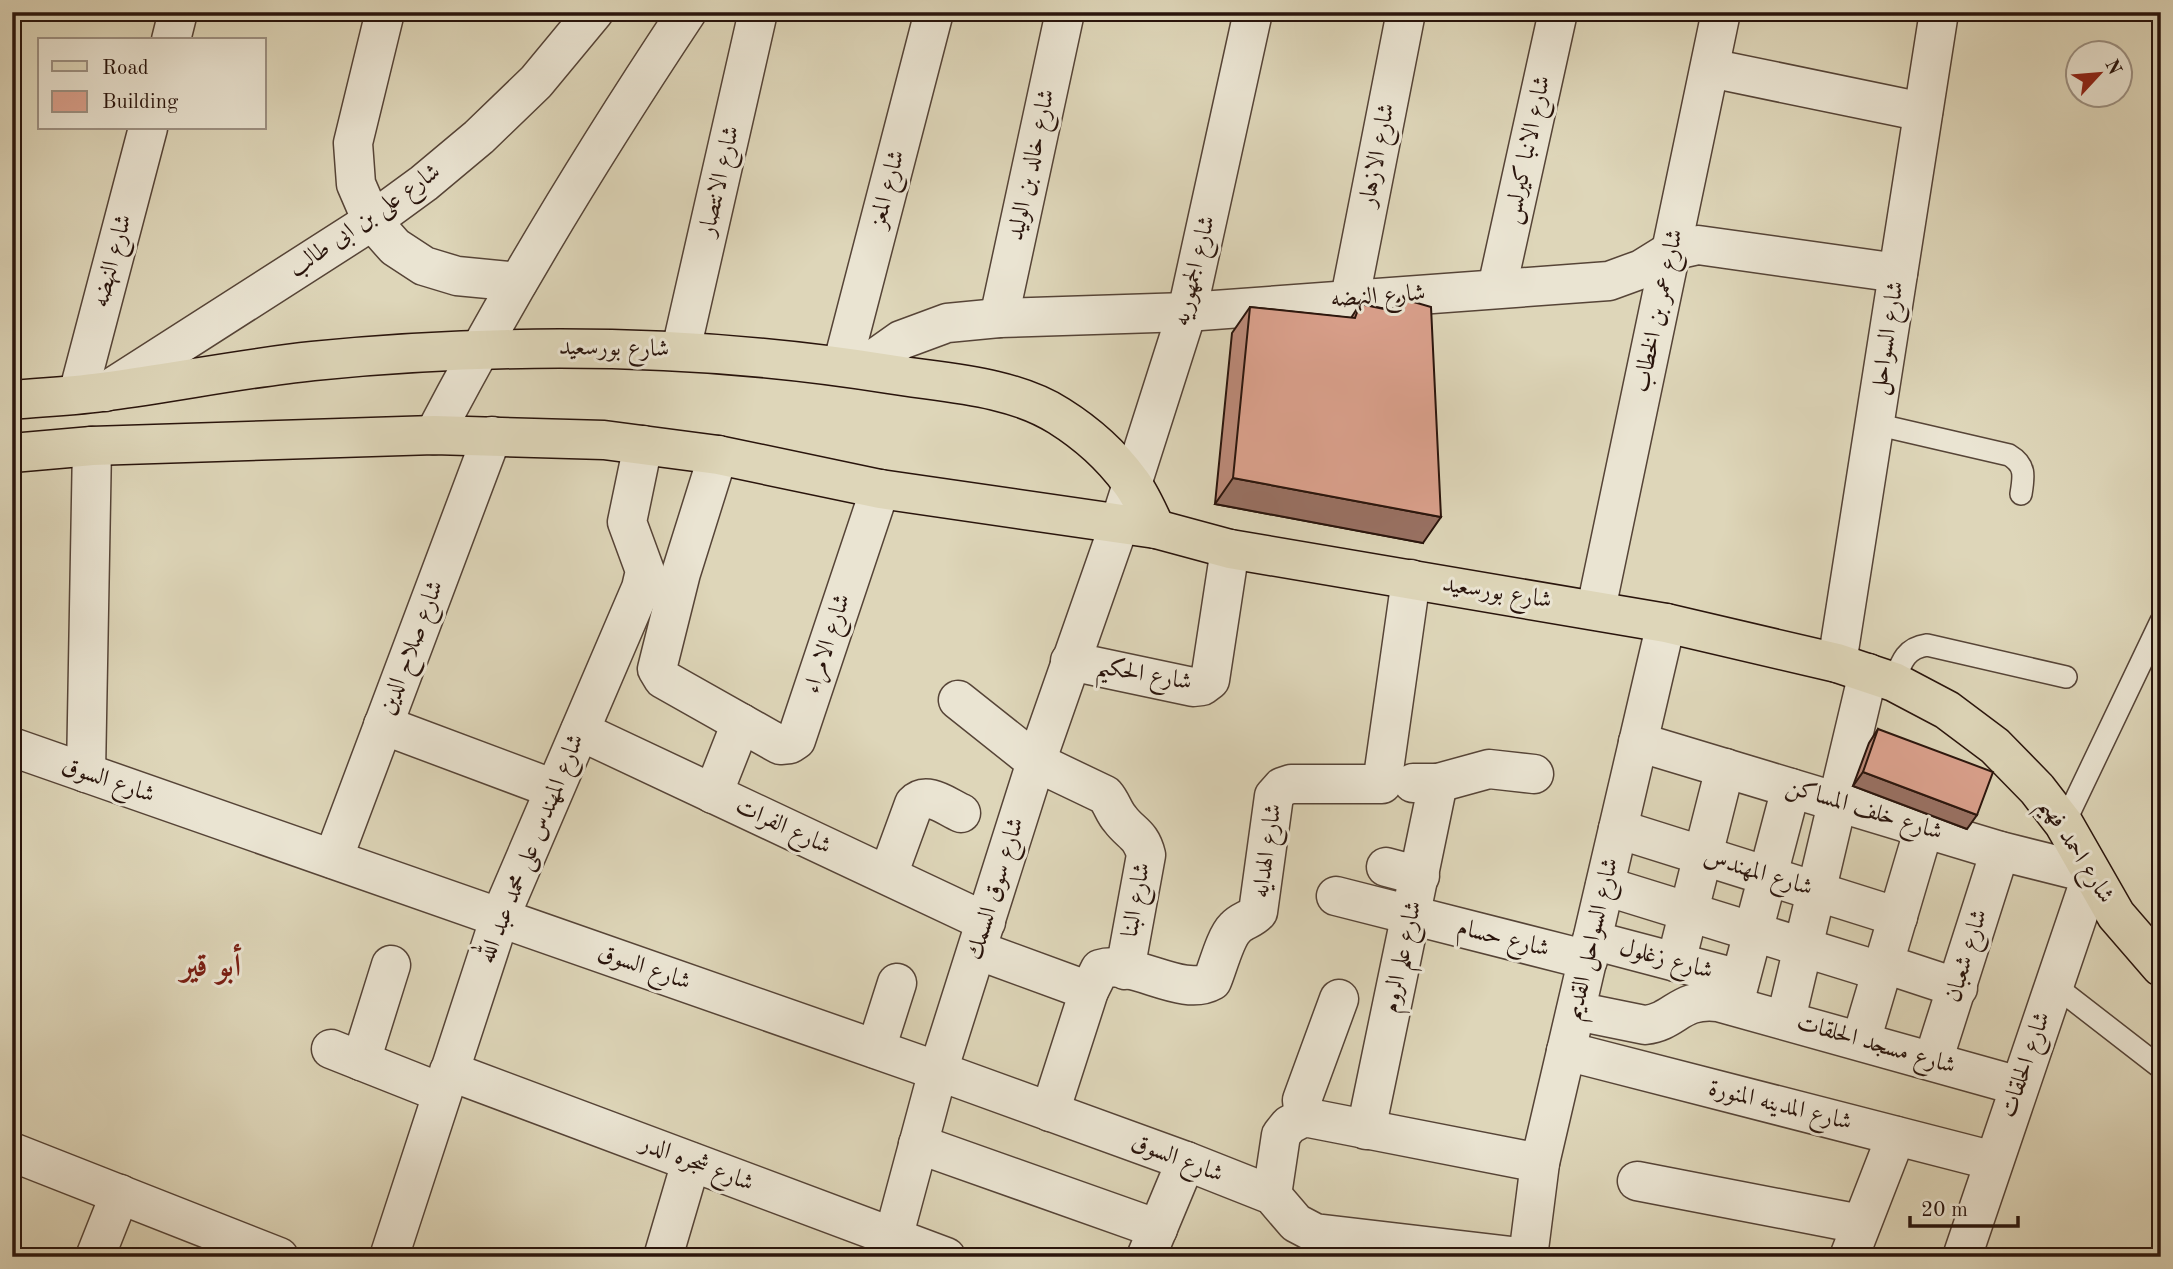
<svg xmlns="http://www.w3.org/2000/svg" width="2173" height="1269" viewBox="0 0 2173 1269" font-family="'Old Standard TT',Amiri,serif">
<rect width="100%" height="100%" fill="#ded6b9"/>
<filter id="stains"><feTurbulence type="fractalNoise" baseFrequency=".00286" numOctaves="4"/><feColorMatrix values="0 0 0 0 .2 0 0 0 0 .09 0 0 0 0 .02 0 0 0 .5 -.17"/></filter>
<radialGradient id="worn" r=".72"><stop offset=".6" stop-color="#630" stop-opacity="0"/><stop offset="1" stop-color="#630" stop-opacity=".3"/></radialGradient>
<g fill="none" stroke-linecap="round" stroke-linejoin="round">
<g stroke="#564437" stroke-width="24">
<g id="lane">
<path d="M1875,424L2009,455C2026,465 2024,476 2021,494"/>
<path d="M1894,682C1901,663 1905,648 1927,645L2066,677"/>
<polyline points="2064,824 2161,621"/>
<polyline points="2054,985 2161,1068"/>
</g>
</g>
<g stroke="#564437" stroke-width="41">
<g id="street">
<polyline points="385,12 353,143 356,184 372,221 395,247 424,266 457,276 518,282"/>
<polyline points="171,40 178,12"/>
<polyline points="1710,68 1923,112"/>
<polyline points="1497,288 1558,12"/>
<polyline points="1350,298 1406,12"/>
<polyline points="999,318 1065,12"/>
<polyline points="681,350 758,12"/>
<polyline points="842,366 934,12"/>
<polyline points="860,369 901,340 947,323 999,318 1187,312 1609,281 1642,269 1671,251 1698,245 1898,273"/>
<polyline points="105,392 372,221 424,183 479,137 536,82 594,12"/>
<polyline points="78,394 148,128"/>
<path d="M434,435C510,289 596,149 687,12"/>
<polyline points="718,455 681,573 657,669 663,679 780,745 790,744 796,740 880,489"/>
<polyline points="1596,609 1721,12"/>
<polyline points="1070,661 1193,687 1202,686 1210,680 1230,549"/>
<polyline points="1837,663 1939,12"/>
<path d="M958,700L1036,762L1105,795C1112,803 1113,811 1120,819C1131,834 1141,834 1146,855L1125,970"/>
<polyline points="383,725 554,789"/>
<polyline points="580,731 986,922"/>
<polyline points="1638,742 2000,851 2092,874 1962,1257"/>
<polyline points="12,747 938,1071 1186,1161 1272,1195 1296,1223 1315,1233 1520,1257"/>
<polyline points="86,773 92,446"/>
<polyline points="1413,783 1438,783 1489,769 1534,774"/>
<polyline points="713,794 741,723"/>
<polyline points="1618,829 1898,917"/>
<polyline points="333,859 492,436"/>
<polyline points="1386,867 1420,876"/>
<path d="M888,875L914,804C927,790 947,807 961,813"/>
<polyline points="1605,886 1883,972"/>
<polyline points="1336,896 1588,960"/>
<polyline points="1592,940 1740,979"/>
<polyline points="977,950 1089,991"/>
<polyline points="1676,962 1725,768"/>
<polyline points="1885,964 1958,988"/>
<polyline points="1734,1004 1791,788"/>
<path d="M1576,1011L1645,1025C1677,1021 1678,998 1718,1002L2019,1086"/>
<polyline points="1786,1019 1868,673"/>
<polyline points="1861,1041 1924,828"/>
<polyline points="331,1049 442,1093"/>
<polyline points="876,1049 897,983"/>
<polyline points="1566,1051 1994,1161"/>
<polyline points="361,1061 391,965"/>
<polyline points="1933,1061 2000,851"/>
<polyline points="449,1071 946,1257"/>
<path d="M1050,1112L1089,991L1100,969C1133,959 1182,998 1212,981C1218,967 1225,938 1235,928C1242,920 1251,920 1258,912L1274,796L1282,787L1291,784H1382L1411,579"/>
<polyline points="1304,1117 1302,1100 1339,999"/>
<polyline points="1366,1130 1438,783"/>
<polyline points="918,1144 1158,1229"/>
<polyline points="12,1152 279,1257"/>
<polyline points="1637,1181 1860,1224"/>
<polyline points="1272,1195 1281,1135 1289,1125 1304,1117 1540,1163"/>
<polyline points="95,1257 120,1194"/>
<polyline points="389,1257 500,917 641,588 645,571 627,522 643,445"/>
<polyline points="663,1257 691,1162"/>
<polyline points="888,1257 938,1071 1036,762 1119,525 1187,312 1253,12"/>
<polyline points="1146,1257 1186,1161"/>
<polyline points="1528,1257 1540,1163 1666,623"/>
<polyline points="1849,1257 1896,1136"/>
</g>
</g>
<g stroke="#29140c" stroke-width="41">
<g id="primary">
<path d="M12,400C44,397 77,396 109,391C177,382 245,368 313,361C507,342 697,343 889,374C944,383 1010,385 1059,416C1086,433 1111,455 1130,481C1141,495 1148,513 1156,529"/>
<polyline points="12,453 92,446 434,435 604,440 718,455 880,489 1156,529 1230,549 1666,623 1837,663 1894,682 1947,710 1995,746 2037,789 2064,824 2116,915 2161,967"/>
</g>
</g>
<use href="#lane" stroke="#eae4d2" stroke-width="21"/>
<use href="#street" stroke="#eae4d2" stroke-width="38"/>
<use href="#primary" stroke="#ded6b9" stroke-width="38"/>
</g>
<g fill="#bc8a79" stroke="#29140c" stroke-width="2">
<polygon points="1400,298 1423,543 1215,504 1232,333 1250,307 1351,318 1360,304 1392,310"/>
<polygon points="1878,729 1967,829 1853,786 1869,743"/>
</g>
<g fill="#997163" stroke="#29140c" stroke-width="2">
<polygon points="1233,478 1441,517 1423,543 1215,504"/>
<polygon points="1863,772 1977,815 1967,829 1853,786"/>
</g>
<g fill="#dba18d" stroke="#29140c" stroke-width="2">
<polygon points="1400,298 1431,307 1441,517 1233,478 1250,307 1355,318 1360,304 1394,311"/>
<polygon points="1878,729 1993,772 1977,815 1863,772"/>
</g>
<g text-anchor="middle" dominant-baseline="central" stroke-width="6" stroke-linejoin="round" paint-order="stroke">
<g font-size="24" fill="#29140c" stroke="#eae4d2">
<text transform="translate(1528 150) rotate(-78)">شارع الانبا كيرلس</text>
<text transform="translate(1378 155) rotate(-79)">شارع الازهار</text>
<text transform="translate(1032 165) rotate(-78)">شارع خالد بن الوليد</text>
<text transform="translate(720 181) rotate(-77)">شارع الانتصار</text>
<text transform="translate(888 189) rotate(-75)">شارع المعز</text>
<text transform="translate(365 221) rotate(-35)">شارع على بن ابى طالب</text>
<text transform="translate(113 261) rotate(-75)">شارع النهضه</text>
<text transform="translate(1195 271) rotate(-76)">شارع الجمهوريه</text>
<text transform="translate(1378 297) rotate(-4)">شارع النهضه</text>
<text transform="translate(1659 311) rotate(-78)">شارع عمر بن الخطاب</text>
<text transform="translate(1888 338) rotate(-81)">شارع السواحل</text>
<text transform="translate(614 349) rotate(1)">شارع بورسعيد</text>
<text transform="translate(1497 593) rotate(9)">شارع بورسعيد</text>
<text transform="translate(828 644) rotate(-72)">شارع الامراء</text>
<text transform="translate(412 648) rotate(-69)">شارع صلاح الدين</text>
<text transform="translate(1144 675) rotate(10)">شارع الحكيم</text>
<text transform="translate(108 781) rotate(19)">شارع السوق</text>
<text transform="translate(1864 810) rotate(17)">شارع خلف المساكن</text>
<text transform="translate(783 827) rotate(25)">شارع الفرات</text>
<text transform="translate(532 849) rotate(-68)">شارع المهندس على محمد عبد الله</text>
<text transform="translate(1268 851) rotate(-82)">شارع الهدايه</text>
<text transform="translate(2076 851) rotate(58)">شارع احمد فهيم</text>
<text transform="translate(1758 873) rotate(17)">شارع المهندس</text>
<text transform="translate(996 889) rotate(-73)">شارع سوق السمك</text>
<text transform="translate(1137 900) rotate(-80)">شارع البنا</text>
<text transform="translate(1503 939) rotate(14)">شارع حسام</text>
<text transform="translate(1593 939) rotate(-77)">شارع السواحل القديم</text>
<text transform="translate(1967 956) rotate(-73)">شارع شعبان</text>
<text transform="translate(1403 957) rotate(-78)">شارع علم الروم</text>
<text transform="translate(1666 960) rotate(15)">شارع زغلول</text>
<text transform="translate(644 968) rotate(19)">شارع السوق</text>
<text transform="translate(1876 1045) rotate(16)">شارع مسجد الحلقات</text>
<text transform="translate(2026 1065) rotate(-71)">شارع الحلقات</text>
<text transform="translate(1780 1106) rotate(14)">شارع المدينه المنورة</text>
<text transform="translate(1177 1159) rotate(21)">شارع السوق</text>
<text transform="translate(697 1164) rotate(21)">شارع شجره الدر</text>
</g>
<g font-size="32" font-weight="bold" fill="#7a1f14" stroke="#eae4d2">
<text x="211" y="968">أبو قير</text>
</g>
</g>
<rect width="2173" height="1269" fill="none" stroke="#ded6b9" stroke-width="42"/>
<rect x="14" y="14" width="2145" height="1241" fill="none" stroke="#29140c" stroke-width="3.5"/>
<rect x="21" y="21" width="2131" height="1227" fill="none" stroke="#29140c" stroke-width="2"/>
<rect x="38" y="38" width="228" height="91" fill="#eae4d2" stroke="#9d9183" stroke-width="2"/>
<rect x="52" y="61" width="35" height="10" fill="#ded6b9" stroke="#9d9183" stroke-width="2"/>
<text x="102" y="74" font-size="21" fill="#29140c">Road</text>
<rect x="52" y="91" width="35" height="21" fill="#dba18d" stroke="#9d9183" stroke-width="2"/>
<text x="102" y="108" font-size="21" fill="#29140c">Building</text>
<g transform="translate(2099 74) rotate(64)"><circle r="33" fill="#eae4d2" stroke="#9d9183" stroke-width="2"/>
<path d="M0-5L12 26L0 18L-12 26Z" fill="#8f2418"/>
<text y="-10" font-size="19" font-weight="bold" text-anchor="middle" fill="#29140c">N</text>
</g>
<path d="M1910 1216v10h108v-10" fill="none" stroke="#29140c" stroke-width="3.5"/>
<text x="1921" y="1216" font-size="21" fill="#29140c" stroke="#eae4d2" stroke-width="5" paint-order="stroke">20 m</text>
<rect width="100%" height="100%" filter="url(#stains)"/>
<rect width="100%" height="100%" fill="url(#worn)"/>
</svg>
